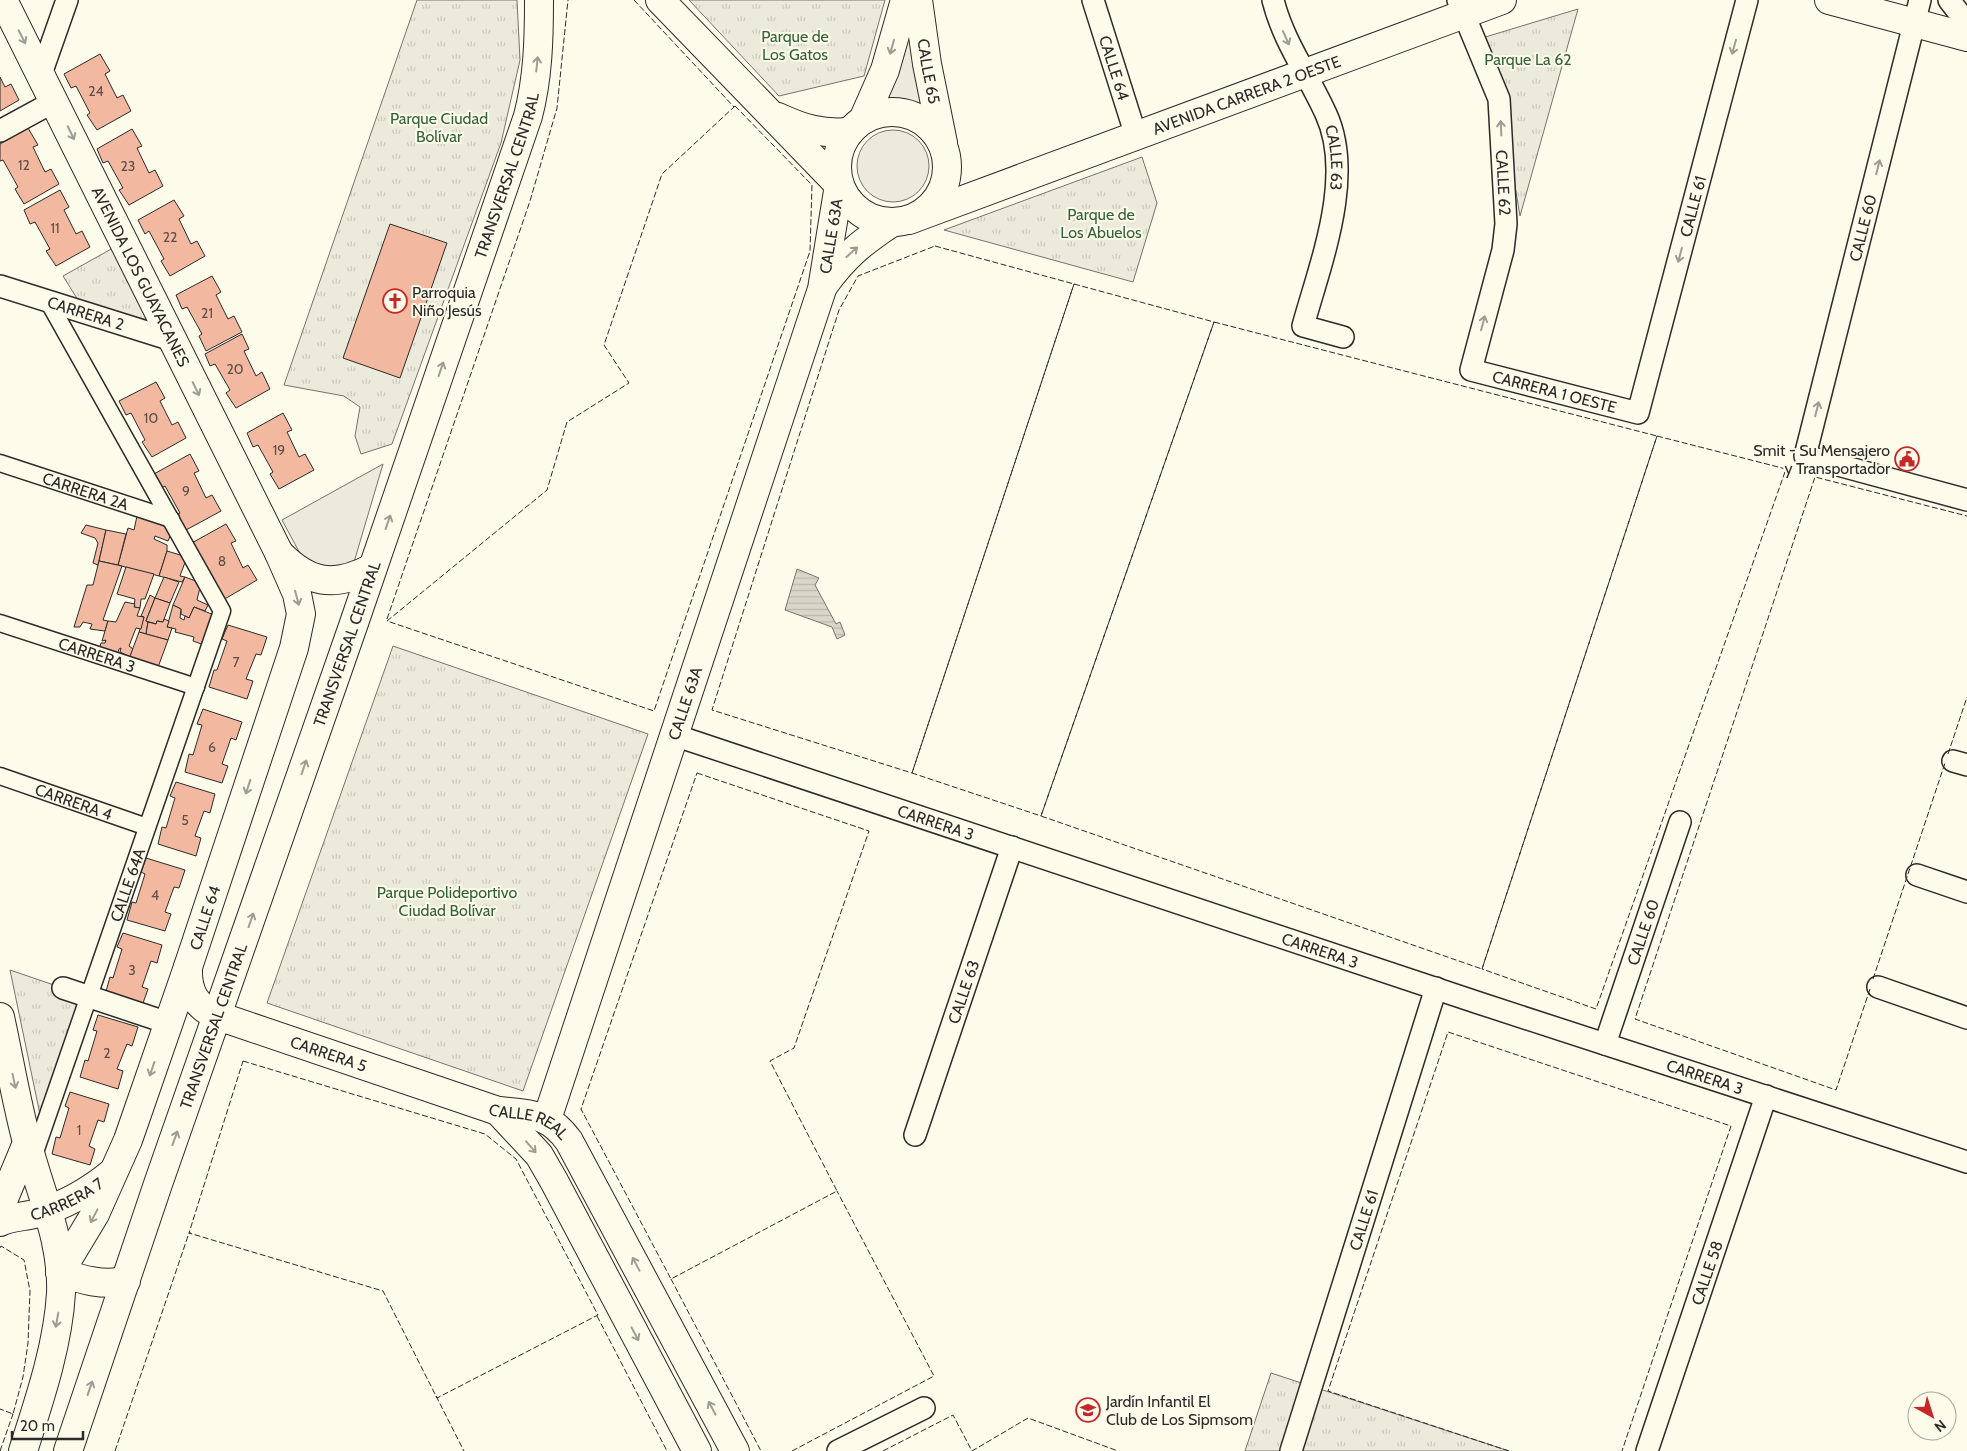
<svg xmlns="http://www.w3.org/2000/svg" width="1967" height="1451" viewBox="0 0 1967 1451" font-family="Cabin,sans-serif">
<defs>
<pattern id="park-tufts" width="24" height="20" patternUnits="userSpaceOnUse" patternTransform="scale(1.25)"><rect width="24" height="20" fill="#ecebdb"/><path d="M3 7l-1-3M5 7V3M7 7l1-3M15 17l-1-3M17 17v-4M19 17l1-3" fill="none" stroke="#cbcabc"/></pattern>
<pattern id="water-rules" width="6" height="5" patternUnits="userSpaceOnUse" patternTransform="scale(1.25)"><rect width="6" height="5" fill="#d8d7c9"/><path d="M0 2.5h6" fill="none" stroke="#bab9ad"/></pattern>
</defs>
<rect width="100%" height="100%" fill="#fdfbea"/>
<g fill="#ecebdb" stroke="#74746e">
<polygon points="912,28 921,103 887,102"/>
<circle cx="893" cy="166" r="36"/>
<polygon points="383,464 352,569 340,573 303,559 282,520"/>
</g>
<g fill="url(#park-tufts)" stroke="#74746e">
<polygon points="417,0 517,0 520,60 501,143 392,444 361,454 355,436 360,407 344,396 284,385"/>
<polygon points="689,0 885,0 864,76 779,96"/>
<polygon points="1578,9 1520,216 1511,162 1482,38"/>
<polygon points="1142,157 1157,203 1133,282 944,230"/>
<polygon points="113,248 153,322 78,300 63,276"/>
<polygon points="393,646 648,734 523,1091 267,1003"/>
<polygon points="10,970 89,997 43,1129"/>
<polygon points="1271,1373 1509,1451 1245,1451"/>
</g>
<polygon fill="url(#water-rules)" stroke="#74746e" points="797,569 819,578 815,585 836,624 840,622 845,635 837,639 832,627 785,610"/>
<g fill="#f2b8a0" stroke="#2b2b2b">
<polygon points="100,54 110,71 105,74 117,98 123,95 131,111 97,130 87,115 90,113 76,86 71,88 64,74"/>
<polygon points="0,77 5,87 11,84 19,100 0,111"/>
<polygon points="28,128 38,145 33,147 45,172 51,169 59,184 24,204 15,189 18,187 3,160 0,161 0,144"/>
<polygon points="132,129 142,146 137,148 149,173 155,170 163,186 129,205 119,190 123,188 108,161 103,163 97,149"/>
<polygon points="60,190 69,207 64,210 76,234 82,231 90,247 56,266 46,251 50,249 35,222 30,224 24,210"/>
<polygon points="174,200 184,216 179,219 191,244 197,241 205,256 170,276 161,261 164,259 149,231 145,234 138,220"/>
<polygon points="390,224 447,243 400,378 343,358"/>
<polygon points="212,276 221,292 216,295 228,319 234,316 242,332 206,351 199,336 202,334 187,307 182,309 176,295"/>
<polygon points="242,334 249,349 244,351 256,376 262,372 270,389 236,408 226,393 230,390 215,364 210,366 205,354"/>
<polygon points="156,382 165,398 160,401 172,425 178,422 186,438 152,457 142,442 145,440 131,413 126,415 119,401"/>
<polygon points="283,413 292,430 287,432 299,457 305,454 314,470 279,489 270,474 273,472 258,445 253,447 247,433"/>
<polygon points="190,454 199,471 194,473 206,498 212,495 221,511 186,530 176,515 180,513 165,486 161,488 154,474"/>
<polygon points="137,516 173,529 168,541 155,536 154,539 167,545 167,551 159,576 118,565 128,528 134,530"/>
<polygon points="226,524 236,541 231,543 243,568 248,565 257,580 223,600 213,585 216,583 201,556 197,558 190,544"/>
<polygon points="86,525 106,530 98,565 93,563 98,543 95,538 81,533"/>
<polygon points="106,530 126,534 118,565 99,561"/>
<polygon points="167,551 187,557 180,576 185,577 182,582 159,576"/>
<polygon points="99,561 122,566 103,620 108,621 105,631 90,629 92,624 83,622 80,627 74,627 87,585 93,585"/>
<polygon points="126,567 154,574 145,599 141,599 140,608 134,607 135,599 117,594"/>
<polygon points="164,577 179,582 170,603 155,598"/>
<polygon points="185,577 201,583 197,600 208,605 205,611 194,607 189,618 181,614 181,609 173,605"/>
<polygon points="150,595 155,598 146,621 148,622 146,634 139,632 144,617 141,616"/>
<polygon points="155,598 170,603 163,622 157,621 156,624 146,621"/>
<polygon points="125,602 135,604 134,607 140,608 137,616 144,617 141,629 136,628 129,646 133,649 130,657 120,652 121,648 119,649 117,655 99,650 101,643 105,643 106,640 102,641 108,621 116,622"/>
<polygon points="173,605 181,609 180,618 184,620 185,616 189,618 194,607 214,615 204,645 193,641 194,637 175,632 176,629 167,627"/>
<polygon points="164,619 169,621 167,627 172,628 168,640 146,634 148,622 156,624 157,621 163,622"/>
<polygon points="228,625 267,637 261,655 256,654 246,679 253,681 247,699 209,687 214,670 217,670 227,641 222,639"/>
<polygon points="139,632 168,640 157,670 129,659"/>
<polygon points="203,709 242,722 236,740 231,738 222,764 228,766 222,783 185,772 189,754 193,755 202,725 197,724"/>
<polygon points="176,782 215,794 210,813 204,811 195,836 201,838 196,856 158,844 162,827 166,828 175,798 170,796"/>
<polygon points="146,858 185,870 179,888 174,887 165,912 171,914 165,931 127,920 132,902 136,903 145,874 141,872"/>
<polygon points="123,933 162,945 157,963 151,961 142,987 148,989 142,1006 105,995 110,977 113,978 122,949 117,947"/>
<polygon points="98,1015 138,1027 132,1046 127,1044 117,1069 123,1071 118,1089 80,1077 85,1060 88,1061 97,1031 93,1030"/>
<polygon points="70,1092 109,1104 104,1122 98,1120 89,1146 95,1149 90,1165 52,1154 56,1137 60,1138 69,1108 65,1106"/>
</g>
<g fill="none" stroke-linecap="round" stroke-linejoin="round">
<g stroke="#2b2b2b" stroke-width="19">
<g id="pedestrian">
<path id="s1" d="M0,463L171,519"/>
<path id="s2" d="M0,623L196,687"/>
<path id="s3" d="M0,776L147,827"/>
<path id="s4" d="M33,1158L222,611L48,301"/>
</g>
</g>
<g stroke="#2b2b2b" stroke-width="24">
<g id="minor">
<path id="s5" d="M1093,0L1136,136"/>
<path id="s6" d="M1273,0C1283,41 1309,76 1326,114C1355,177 1320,264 1303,326L1343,337"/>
<path id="s7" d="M1458,0L1499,99L1506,224L1503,250L1471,370L1638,413L1747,0"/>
<polyline points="1920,0 1805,456 1967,500"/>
<polyline points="1949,0 1967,23"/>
<polyline points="41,74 67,0"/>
<polyline points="0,131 55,101"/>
<path id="s8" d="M0,286L172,340"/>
<path id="s9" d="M674,735L1482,1004L1967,1162"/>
<polyline points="1953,761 1967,765"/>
<polyline points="1917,875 1967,892"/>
<polyline points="1878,987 1967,1018"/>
<polyline points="63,988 168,1023"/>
<path id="s10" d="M1605,1044L1680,822"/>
<path id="s11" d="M915,1135L1012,847"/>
<polyline points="838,1451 924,1408"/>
<path id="s12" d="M1291,1451L1436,988"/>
<path id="s13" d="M1647,1451L1766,1096"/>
</g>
</g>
<g stroke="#2b2b2b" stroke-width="30">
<g id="tertiary">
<path id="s14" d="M3,0L279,553L297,594L301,614L294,648L188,967L128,1140L95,1214L60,1272"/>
<path id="s15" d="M918,0L927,64L943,143"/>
<polyline points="863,120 885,70 905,0"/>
<path d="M824,285C845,256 861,243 891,223"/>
<path id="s16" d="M188,967C187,992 195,1006 218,1016L498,1111C530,1114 549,1113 569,1141L735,1451"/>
<polyline points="498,1111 539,1155 554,1181 697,1451"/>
<path id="s17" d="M547,1119L822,289L839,185"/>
<path id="s18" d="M0,1222C11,1216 26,1217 38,1213C66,1205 90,1191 113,1172"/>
</g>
</g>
<g stroke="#2b2b2b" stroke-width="30">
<g id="secondary">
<polyline points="660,0 839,185"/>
<polyline points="1829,0 1967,37"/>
<circle cx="892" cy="167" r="55"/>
<path d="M778,117C804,129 821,134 849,132"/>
<path id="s19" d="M909,220L1502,0"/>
<path d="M279,553C309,584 334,588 372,568"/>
<path d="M0,1017C9,1058 16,1101 27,1142C40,1193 63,1240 61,1293C58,1346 39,1401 23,1451"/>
<polyline points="0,1208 27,1143"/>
<path d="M60,1272C82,1280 103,1286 126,1281"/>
<path id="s20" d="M68,1451L158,1184L353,626L528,116C538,78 539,39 539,0"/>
</g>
</g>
<use href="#pedestrian" stroke="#fdfbea" stroke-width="16"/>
<use href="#minor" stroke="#fdfbea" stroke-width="21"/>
<use href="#tertiary" stroke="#fdfbea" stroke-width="28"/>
<use href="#secondary" stroke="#fdfbea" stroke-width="28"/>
<g stroke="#2b2b2b" stroke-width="1" stroke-dasharray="6 2.5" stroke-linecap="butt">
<polyline points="634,0 734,107"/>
<polygon points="735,106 812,185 810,251 654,711 387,621 547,490 567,422 629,383 604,345 662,174"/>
<polygon points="935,246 1074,284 912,773 712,710 839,310 858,276"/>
<polygon points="1074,284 1214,322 1041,816 912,773"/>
<polygon points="1214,322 1657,436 1482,969 1041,816"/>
<polygon points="1657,436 1786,469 1596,1009 1482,969"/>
<polyline points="387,619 530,201 557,108 568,0"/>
<polyline points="1948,754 1967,697"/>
<polygon points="697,773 869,831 794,1048 770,1061 837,1191 671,1279 581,1109"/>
<polyline points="1873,979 1945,763"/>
<polyline points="1870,989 1836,1090 1635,1019 1815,477 1967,516"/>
<polygon points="243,1061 485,1134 516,1159 598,1315 437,1398 383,1291 189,1233"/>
<polyline points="0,1248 1,1246 24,1260 30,1291 28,1343 23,1377 13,1414 0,1409"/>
<polyline points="671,1279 761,1451"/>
<polyline points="597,1316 667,1451"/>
<polyline points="436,1396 464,1451"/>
<polyline points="0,1451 13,1414 12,1414"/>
<polyline points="115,1451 189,1233 191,1233"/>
<polyline points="792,1451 934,1376 837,1191"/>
<polyline points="883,1451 953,1415 972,1451 1028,1418 1118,1451"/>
<polyline points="1509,1451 1328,1391 1448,1032 1731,1126 1622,1451"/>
</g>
</g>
<defs><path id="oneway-shaft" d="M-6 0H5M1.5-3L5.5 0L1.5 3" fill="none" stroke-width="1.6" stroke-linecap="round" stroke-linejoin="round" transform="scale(1.25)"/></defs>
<g stroke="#9e9d94">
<use href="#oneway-shaft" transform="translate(22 37) rotate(63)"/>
<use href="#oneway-shaft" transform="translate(1286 38) rotate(66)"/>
<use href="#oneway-shaft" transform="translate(892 47) rotate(106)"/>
<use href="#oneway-shaft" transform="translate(1734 47) rotate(105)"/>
<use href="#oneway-shaft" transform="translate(537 64) rotate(-84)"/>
<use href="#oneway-shaft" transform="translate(1501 128) rotate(-93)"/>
<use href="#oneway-shaft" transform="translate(71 133) rotate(64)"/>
<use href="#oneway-shaft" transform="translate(1878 167) rotate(-76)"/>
<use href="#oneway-shaft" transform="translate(852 252) rotate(-42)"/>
<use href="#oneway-shaft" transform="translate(1680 255) rotate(105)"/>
<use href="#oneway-shaft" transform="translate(1483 323) rotate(-75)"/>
<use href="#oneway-shaft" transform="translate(441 369) rotate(-71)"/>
<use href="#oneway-shaft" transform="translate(196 389) rotate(64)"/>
<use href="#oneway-shaft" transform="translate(1817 409) rotate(-76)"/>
<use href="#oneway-shaft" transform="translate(388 522) rotate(-71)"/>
<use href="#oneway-shaft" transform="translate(297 598) rotate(75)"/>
<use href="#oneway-shaft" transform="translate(304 767) rotate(-71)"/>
<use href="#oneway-shaft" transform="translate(248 787) rotate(108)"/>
<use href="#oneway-shaft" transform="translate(251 920) rotate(-71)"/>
<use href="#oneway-shaft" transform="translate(152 1069) rotate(109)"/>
<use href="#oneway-shaft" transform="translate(14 1081) rotate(78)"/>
<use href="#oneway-shaft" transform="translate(175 1138) rotate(-70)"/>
<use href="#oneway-shaft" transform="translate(531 1147) rotate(49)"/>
<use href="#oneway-shaft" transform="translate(94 1216) rotate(118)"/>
<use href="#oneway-shaft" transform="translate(636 1264) rotate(-118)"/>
<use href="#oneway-shaft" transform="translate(57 1320) rotate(100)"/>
<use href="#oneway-shaft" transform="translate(635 1334) rotate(62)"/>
<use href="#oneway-shaft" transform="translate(90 1388) rotate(-71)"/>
<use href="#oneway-shaft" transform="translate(712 1408) rotate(-118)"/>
</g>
<defs>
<g id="church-ring" transform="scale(1.25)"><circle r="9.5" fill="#fdfbea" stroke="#c62828" stroke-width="1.5"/><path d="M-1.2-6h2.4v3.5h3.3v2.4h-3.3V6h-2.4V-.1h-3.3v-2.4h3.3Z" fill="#c62828"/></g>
<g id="civic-ring" transform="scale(1.25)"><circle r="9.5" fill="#fdfbea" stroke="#c62828" stroke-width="1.5"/><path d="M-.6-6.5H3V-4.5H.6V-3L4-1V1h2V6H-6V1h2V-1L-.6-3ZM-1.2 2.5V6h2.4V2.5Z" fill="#c62828"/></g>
<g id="school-ring" transform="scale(1.25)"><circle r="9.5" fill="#fdfbea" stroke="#c62828" stroke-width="1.5"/><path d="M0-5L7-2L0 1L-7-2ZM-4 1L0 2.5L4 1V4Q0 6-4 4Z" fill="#c62828"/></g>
</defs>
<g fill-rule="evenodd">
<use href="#church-ring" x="395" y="301"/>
<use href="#civic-ring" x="1907" y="459"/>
<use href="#school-ring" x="1088" y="1410"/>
</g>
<g text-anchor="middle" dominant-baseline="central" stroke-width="4" stroke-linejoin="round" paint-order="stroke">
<g font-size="14" fill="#5d4e48">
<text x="96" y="91">24</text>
<text x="24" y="165">12</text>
<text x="128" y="166">23</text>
<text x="55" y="228">11</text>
<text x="170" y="237">22</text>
<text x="207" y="313">21</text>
<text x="235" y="369">20</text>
<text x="151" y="418">10</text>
<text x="279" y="450">19</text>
<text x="186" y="491">9</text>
<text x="222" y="561">8</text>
<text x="236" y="662">7</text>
<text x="212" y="747">6</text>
<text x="185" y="820">5</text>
<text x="155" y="895">4</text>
<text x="132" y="970">3</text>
<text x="107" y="1053">2</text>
<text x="79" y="1130">1</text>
</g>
<g font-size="16" fill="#34623c" stroke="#fdfbea">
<text x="795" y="36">Parque de<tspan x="795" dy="18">Los Gatos</tspan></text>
<text x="1528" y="59">Parque La 62</text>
<text x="439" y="118">Parque Ciudad<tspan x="439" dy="18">Bolívar</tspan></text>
<text x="1101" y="214">Parque de<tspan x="1101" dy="18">Los Abuelos</tspan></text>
<text x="447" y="892">Parque Polideportivo<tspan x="447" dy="18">Ciudad Bolívar</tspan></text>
</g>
<g font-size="16" fill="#2b2b2b" stroke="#fdfbea">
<text stroke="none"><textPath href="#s5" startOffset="71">CALLE 64</textPath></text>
<text stroke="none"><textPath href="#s15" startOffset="72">CALLE 65</textPath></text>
<text stroke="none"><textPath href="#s19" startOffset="360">AVENIDA CARRERA 2 OESTE</textPath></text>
<text stroke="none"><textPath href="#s6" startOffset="171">CALLE 63</textPath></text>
<text stroke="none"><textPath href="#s20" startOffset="1349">TRANSVERSAL CENTRAL</textPath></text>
<text stroke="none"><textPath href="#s7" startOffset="191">CALLE 62</textPath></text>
<text stroke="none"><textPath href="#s7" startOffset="769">CALLE 61</textPath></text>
<text transform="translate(1863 228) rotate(-76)">CALLE 60</text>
<text stroke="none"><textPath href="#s17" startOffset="928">CALLE 63A</textPath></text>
<text stroke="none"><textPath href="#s14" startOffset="309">AVENIDA LOS GUAYACANES</textPath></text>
<text stroke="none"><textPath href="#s8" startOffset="90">CARRERA 2</textPath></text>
<text stroke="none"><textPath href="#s7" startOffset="469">CARRERA 1 OESTE</textPath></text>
<text stroke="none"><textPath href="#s1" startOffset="90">CARRERA 2A</textPath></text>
<text stroke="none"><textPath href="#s20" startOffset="854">TRANSVERSAL CENTRAL</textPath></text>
<text stroke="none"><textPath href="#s2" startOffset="102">CARRERA 3</textPath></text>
<text stroke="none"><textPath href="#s17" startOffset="438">CALLE 63A</textPath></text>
<text stroke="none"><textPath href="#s3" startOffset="78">CARRERA 4</textPath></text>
<text stroke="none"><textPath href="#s9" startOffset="276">CARRERA 3</textPath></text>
<text stroke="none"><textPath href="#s4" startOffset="289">CALLE 64A</textPath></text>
<text transform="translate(205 918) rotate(-72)">CALLE 64</text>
<text stroke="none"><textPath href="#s10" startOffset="118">CALLE 60</textPath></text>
<text stroke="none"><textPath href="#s9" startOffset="681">CARRERA 3</textPath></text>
<text stroke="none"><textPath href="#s11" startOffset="151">CALLE 63</textPath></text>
<text stroke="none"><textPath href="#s20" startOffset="449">TRANSVERSAL CENTRAL</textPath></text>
<text stroke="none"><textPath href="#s16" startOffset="179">CARRERA 5</textPath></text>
<text stroke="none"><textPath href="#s9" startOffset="1086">CARRERA 3</textPath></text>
<text stroke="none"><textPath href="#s16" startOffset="391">CALLE REAL</textPath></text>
<text stroke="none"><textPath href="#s18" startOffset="71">CARRERA 7</textPath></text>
<text stroke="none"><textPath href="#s12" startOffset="242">CALLE 61</textPath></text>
<text stroke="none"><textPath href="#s13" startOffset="188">CALLE 58</textPath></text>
</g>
<g font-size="16" fill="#2b2b2b" stroke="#fdfbea" text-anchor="start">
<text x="412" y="292">Parroquia<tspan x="412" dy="18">Niño Jesús</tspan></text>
<text x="1890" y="450" text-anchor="end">Smit - Su Mensajero<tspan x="1890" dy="18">y Transportador</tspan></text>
<text x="1106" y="1401">Jardín Infantil El<tspan x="1106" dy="18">Club de Los Sipmsom</tspan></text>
</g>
</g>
<g transform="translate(1932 1416) rotate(141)"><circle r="24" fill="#fdfbea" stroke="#a9a89e"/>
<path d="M0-4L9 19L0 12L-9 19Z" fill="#c62828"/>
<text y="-8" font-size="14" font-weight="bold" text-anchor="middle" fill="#2b2b2b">N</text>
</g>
<path d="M12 1431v8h71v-8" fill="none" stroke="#2b2b2b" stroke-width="2.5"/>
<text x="20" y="1431" font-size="15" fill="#2b2b2b" stroke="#fdfbea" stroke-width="4" paint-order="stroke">20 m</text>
</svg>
